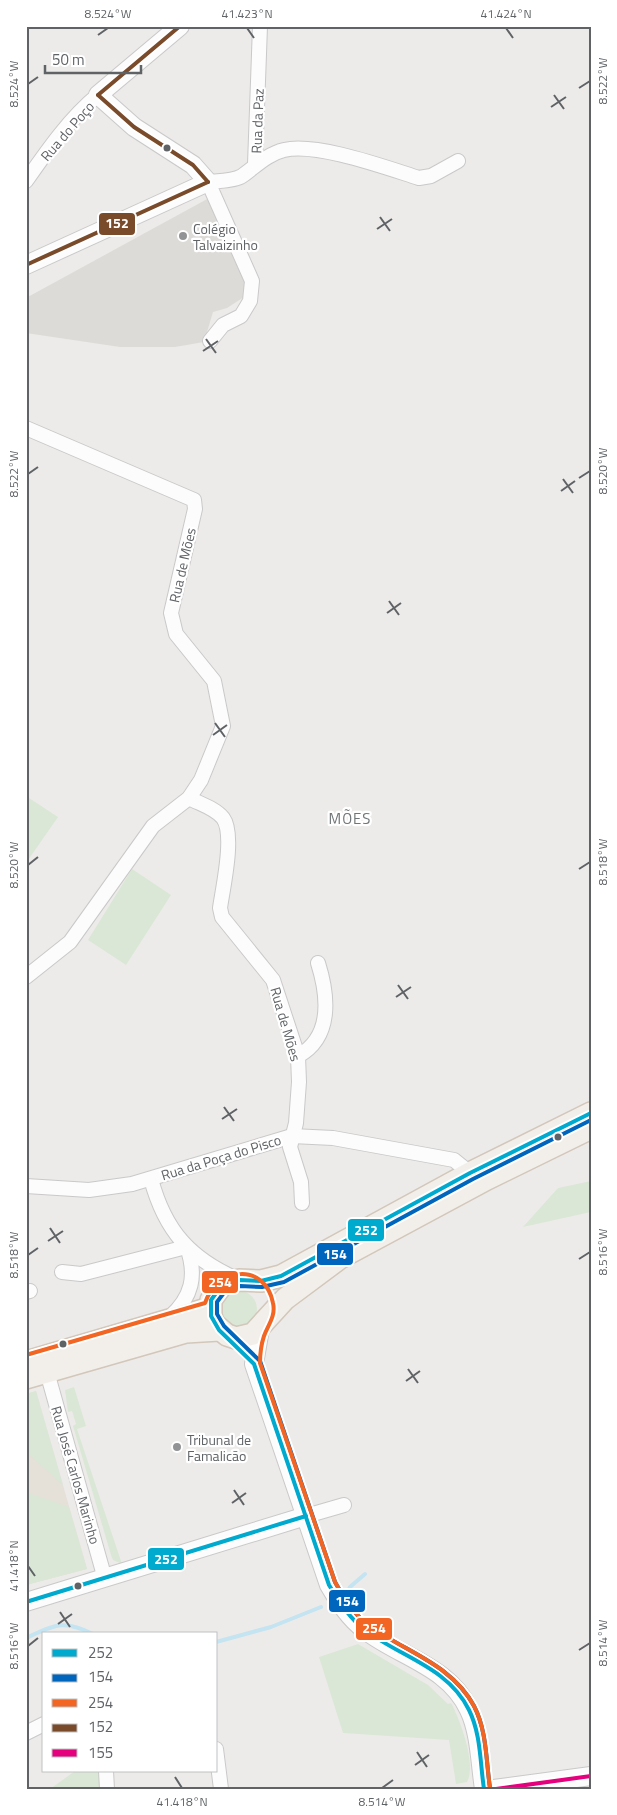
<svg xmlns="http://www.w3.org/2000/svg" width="617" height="1815" viewBox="0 0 617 1815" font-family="'Titillium Web',sans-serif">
<rect width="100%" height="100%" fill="#edebe9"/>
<polygon fill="#e5e0d8" points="36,1391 87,1569 26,1585 26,1394"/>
<polygon fill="#dddbd8" points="209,198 245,282 244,297 227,308 213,312 204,342 175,347 120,347 26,333 26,298"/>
<g fill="#dae7d6">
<polygon points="26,796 58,817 26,863"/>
<polygon points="132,869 171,895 126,965 88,940"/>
<polygon points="591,1181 591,1212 523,1227 558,1188"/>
<circle cx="239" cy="1309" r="18"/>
<polygon points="74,1387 86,1426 77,1429 122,1564 113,1560 111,1555 73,1426 76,1424 72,1411 68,1412 65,1390"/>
<polygon points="36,1391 63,1485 26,1452 26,1394"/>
<polygon points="26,1492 69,1507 87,1569 26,1585"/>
<path d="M358,1644L428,1685L448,1704L451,1703C460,1719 477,1765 467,1782L456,1784L449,1740L343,1733L319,1657Z"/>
<polygon points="75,1771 99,1771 100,1789 50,1789"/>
</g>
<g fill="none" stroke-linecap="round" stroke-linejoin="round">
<g stroke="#c4e4f1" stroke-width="4">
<polyline points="347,1593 350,1587 365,1574"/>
<path d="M26,1638C55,1625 63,1619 93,1634"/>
<polyline points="216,1642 271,1627 321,1607"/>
</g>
<g stroke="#cac9c9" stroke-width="16">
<g id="minor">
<polyline points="255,164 260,26"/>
<path d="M26,181C47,151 69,119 98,95"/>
<path d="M210,341L223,325L241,316L250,301L252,281L208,182C218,181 234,181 242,176C255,167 267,154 284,150C316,142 387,168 419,178L431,176L458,161"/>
<polyline points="26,428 194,500 195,509 171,613 176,634 214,681 223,726 201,780 189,798 153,826 70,942 26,977"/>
<path d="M189,798C200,804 215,808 223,818C235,834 223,887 220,908L222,917L273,980L298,1056L299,1082L296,1123L290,1147L301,1182L302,1203"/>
<path d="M298,1056C333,1037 328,995 318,963"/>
<path d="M151,1179C165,1231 190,1259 239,1280"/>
<polyline points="26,1186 89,1190 132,1184 292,1136 333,1138 454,1160 470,1173"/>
<polyline points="62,1272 81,1274 186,1247"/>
<polyline points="26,1292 30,1291"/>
<path d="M170,1317C192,1297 197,1276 187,1247"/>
<polyline points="47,1372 105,1579"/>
<polyline points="306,1516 344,1505"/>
<polyline points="26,1733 44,1724"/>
<polyline points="216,1749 221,1789"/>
<polyline points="106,1771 107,1789"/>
</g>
</g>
<g stroke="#cac9c9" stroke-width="20">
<g id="tertiary">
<polyline points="26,265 208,182 193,165 134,127 98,95 180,26"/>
<path d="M260,1329L254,1364L329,1585C339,1602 349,1618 365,1630C400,1657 449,1666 469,1710C480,1733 480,1764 484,1789"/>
<polyline points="26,1602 306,1516"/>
<polyline points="494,1789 591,1776"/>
</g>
</g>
<g stroke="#d2c7ba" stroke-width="24">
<g id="primary">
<polyline points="591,1113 470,1173 281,1276 261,1281 239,1280 222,1285 211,1300 211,1316 214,1324 227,1335 236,1338 253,1334 285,1299 340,1258 487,1179 591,1128"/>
<polyline points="26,1362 210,1308"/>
<polyline points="26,1378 186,1332 219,1330"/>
</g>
</g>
<use href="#minor" stroke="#fcfcfc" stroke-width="14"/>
<use href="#tertiary" stroke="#fcfcfc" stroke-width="18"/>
<use href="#primary" stroke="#f2efea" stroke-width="21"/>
<g stroke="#fff" stroke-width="8">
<g id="bus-1">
<polyline points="26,1602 306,1516"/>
<path d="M484,1789C480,1763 481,1734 469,1710C448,1667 400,1657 365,1630C349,1618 339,1601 329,1585L254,1364L219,1330L211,1316V1300L222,1285L239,1280L261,1281L281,1276L470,1173L591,1113"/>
</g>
</g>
<g stroke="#fff" stroke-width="8">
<path id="bus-2" d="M490,1788C486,1761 487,1731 474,1706C451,1663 404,1652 367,1624C353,1613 344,1598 335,1582L260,1361L224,1326L217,1314V1302L226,1290L240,1286L262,1287L284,1282L473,1179L591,1120"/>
</g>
<g stroke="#fff" stroke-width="8">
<path id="bus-3" d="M26,1355L205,1303C217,1267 265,1262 273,1303C276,1316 268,1325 264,1336C261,1345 260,1354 260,1363L335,1582C344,1598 353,1613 367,1624C404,1652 451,1663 474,1706C487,1731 486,1761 490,1788"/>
</g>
<g stroke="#fff" stroke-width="8">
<g id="bus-4">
<polyline points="98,95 134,127 193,165 208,182"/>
<polyline points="98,95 180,26"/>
<polyline points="26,265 208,182"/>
</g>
</g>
<g stroke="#fff" stroke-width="8">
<polyline id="bus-5" points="496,1789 591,1776"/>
</g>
<use href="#bus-1" stroke="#00a9ce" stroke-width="4"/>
<use href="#bus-2" stroke="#0065bd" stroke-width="4"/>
<use href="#bus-3" stroke="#f26522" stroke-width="4"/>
<use href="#bus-4" stroke="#7a4b2a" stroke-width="4"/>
<use href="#bus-5" stroke="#e5007d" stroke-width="4"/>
</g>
<path fill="none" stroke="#5f6366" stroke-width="2" d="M247,28L254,38M506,28L513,38M98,35L108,28M28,84L38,77M579,88L590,81M554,95L564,109M551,107L566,97M380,217L390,231M377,229L392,219M206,339L216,353M203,351L218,341M28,474L38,467M579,478L590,471M563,479L573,493M561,491L575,481M389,601L399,615M387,613L401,603M215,723L225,737M213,735L227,725M28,865L38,857M579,869L590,862M398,985L408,999M396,997L411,987M224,1107L234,1121M222,1119L237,1109M50,1228L60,1243M48,1241L63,1231M28,1255L38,1248M579,1259L590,1252M408,1369L418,1383M406,1381L420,1371M234,1490L244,1505M232,1503L246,1493M28,1566L35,1576M60,1612L70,1627M58,1624L72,1614M28,1646L38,1638M579,1650L590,1643M417,1752L427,1767M415,1765L429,1755M175,1777L182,1788M382,1788L393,1780"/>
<g fill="#5f6366" stroke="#fff" stroke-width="2">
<circle cx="167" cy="148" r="4.5"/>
<circle cx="558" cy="1137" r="4.5"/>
<circle cx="63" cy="1344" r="4.5"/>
<circle cx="78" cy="1586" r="4.5"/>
</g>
<g fill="#919394" stroke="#fff" stroke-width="2">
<circle cx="183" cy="236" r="5"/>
<circle cx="177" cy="1447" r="5"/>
</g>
<g text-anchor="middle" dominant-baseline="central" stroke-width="4.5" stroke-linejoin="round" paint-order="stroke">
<g font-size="14" fill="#5f6366" stroke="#fff">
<text transform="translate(257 121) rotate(-88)">Rua da Paz</text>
<text transform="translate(67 131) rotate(-49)">Rua do Poço</text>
<text transform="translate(182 565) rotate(-77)">Rua de Mões</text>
<text transform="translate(286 1024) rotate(74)">Rua de Mões</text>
<text transform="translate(221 1157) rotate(-17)">Rua da Poça do Pisco</text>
<text transform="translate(76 1475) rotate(74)">Rua José Carlos Marinho</text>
</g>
<g font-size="14" fill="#5f6366" stroke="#fff" text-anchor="start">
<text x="193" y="228">Colégio<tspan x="193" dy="16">Talvaizinho</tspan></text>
<text x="187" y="1439">Tribunal de<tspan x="187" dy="16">Famalicão</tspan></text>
</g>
<g font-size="15" letter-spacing="1" fill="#707577" stroke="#fff">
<text x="350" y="818">MÕES</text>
</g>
</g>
<g stroke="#fff" stroke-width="2">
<rect x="98" y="212" width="38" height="24" rx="5" fill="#7a4b2a"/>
<rect x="347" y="1218" width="38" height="24" rx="5" fill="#00a9ce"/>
<rect x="316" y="1242" width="38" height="24" rx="5" fill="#0065bd"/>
<rect x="201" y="1270" width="38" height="24" rx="5" fill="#f26522"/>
<rect x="147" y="1547" width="38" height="24" rx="5" fill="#00a9ce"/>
<rect x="328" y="1589" width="38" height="24" rx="5" fill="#0065bd"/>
<rect x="355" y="1617" width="38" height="24" rx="5" fill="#f26522"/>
</g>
<g font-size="14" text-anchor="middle" font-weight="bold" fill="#fff">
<text x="117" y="228">152</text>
<text x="366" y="1235">252</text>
<text x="335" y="1259">154</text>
<text x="220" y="1287">254</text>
<text x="166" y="1564">252</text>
<text x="347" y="1606">154</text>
<text x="374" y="1633">254</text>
</g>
<rect width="617" height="1815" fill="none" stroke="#ffffff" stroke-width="55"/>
<rect x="42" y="1632" width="175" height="140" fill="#ffffff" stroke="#bfc1c2"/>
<rect x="52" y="1649" width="25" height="8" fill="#00a9ce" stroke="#bfc1c2"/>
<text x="88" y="1658" font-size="15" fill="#5f6366">252</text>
<rect x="52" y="1674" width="25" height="8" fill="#0065bd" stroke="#bfc1c2"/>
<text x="88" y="1682" font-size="15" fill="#5f6366">154</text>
<rect x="52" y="1699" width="25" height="8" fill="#f26522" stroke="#bfc1c2"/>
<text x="88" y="1708" font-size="15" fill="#5f6366">254</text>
<rect x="52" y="1724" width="25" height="8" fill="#7a4b2a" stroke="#bfc1c2"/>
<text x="88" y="1732" font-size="15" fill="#5f6366">152</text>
<rect x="52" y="1749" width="25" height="8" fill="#e5007d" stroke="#bfc1c2"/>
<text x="88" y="1758" font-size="15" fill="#5f6366">155</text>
<path d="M45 65v8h96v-8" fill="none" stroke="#5f6366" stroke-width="2.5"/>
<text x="52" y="65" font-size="15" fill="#5f6366" stroke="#ffffff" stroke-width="4" paint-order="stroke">50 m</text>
<rect x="28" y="28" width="562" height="1760" fill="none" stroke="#5f6366" stroke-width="2"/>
<g font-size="12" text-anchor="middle" fill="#5f6366">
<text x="108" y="18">8.524°W</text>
<text x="247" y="18">41.423°N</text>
<text x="506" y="18">41.424°N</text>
<text transform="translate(603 81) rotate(-90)" y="4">8.522°W</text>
<text transform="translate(14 84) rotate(-90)" y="4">8.524°W</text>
<text transform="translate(603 471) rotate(-90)" y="4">8.520°W</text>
<text transform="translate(14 474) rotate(-90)" y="4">8.522°W</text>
<text transform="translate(603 862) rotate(-90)" y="4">8.518°W</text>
<text transform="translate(14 865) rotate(-90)" y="4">8.520°W</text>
<text transform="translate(603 1252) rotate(-90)" y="4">8.516°W</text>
<text transform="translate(14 1255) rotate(-90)" y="4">8.518°W</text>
<text transform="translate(14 1566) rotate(-90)" y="4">41.418°N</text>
<text transform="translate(603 1643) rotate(-90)" y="4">8.514°W</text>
<text transform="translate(14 1646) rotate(-90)" y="4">8.516°W</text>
<text x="182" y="1806">41.418°N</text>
<text x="382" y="1806">8.514°W</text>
</g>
</svg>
